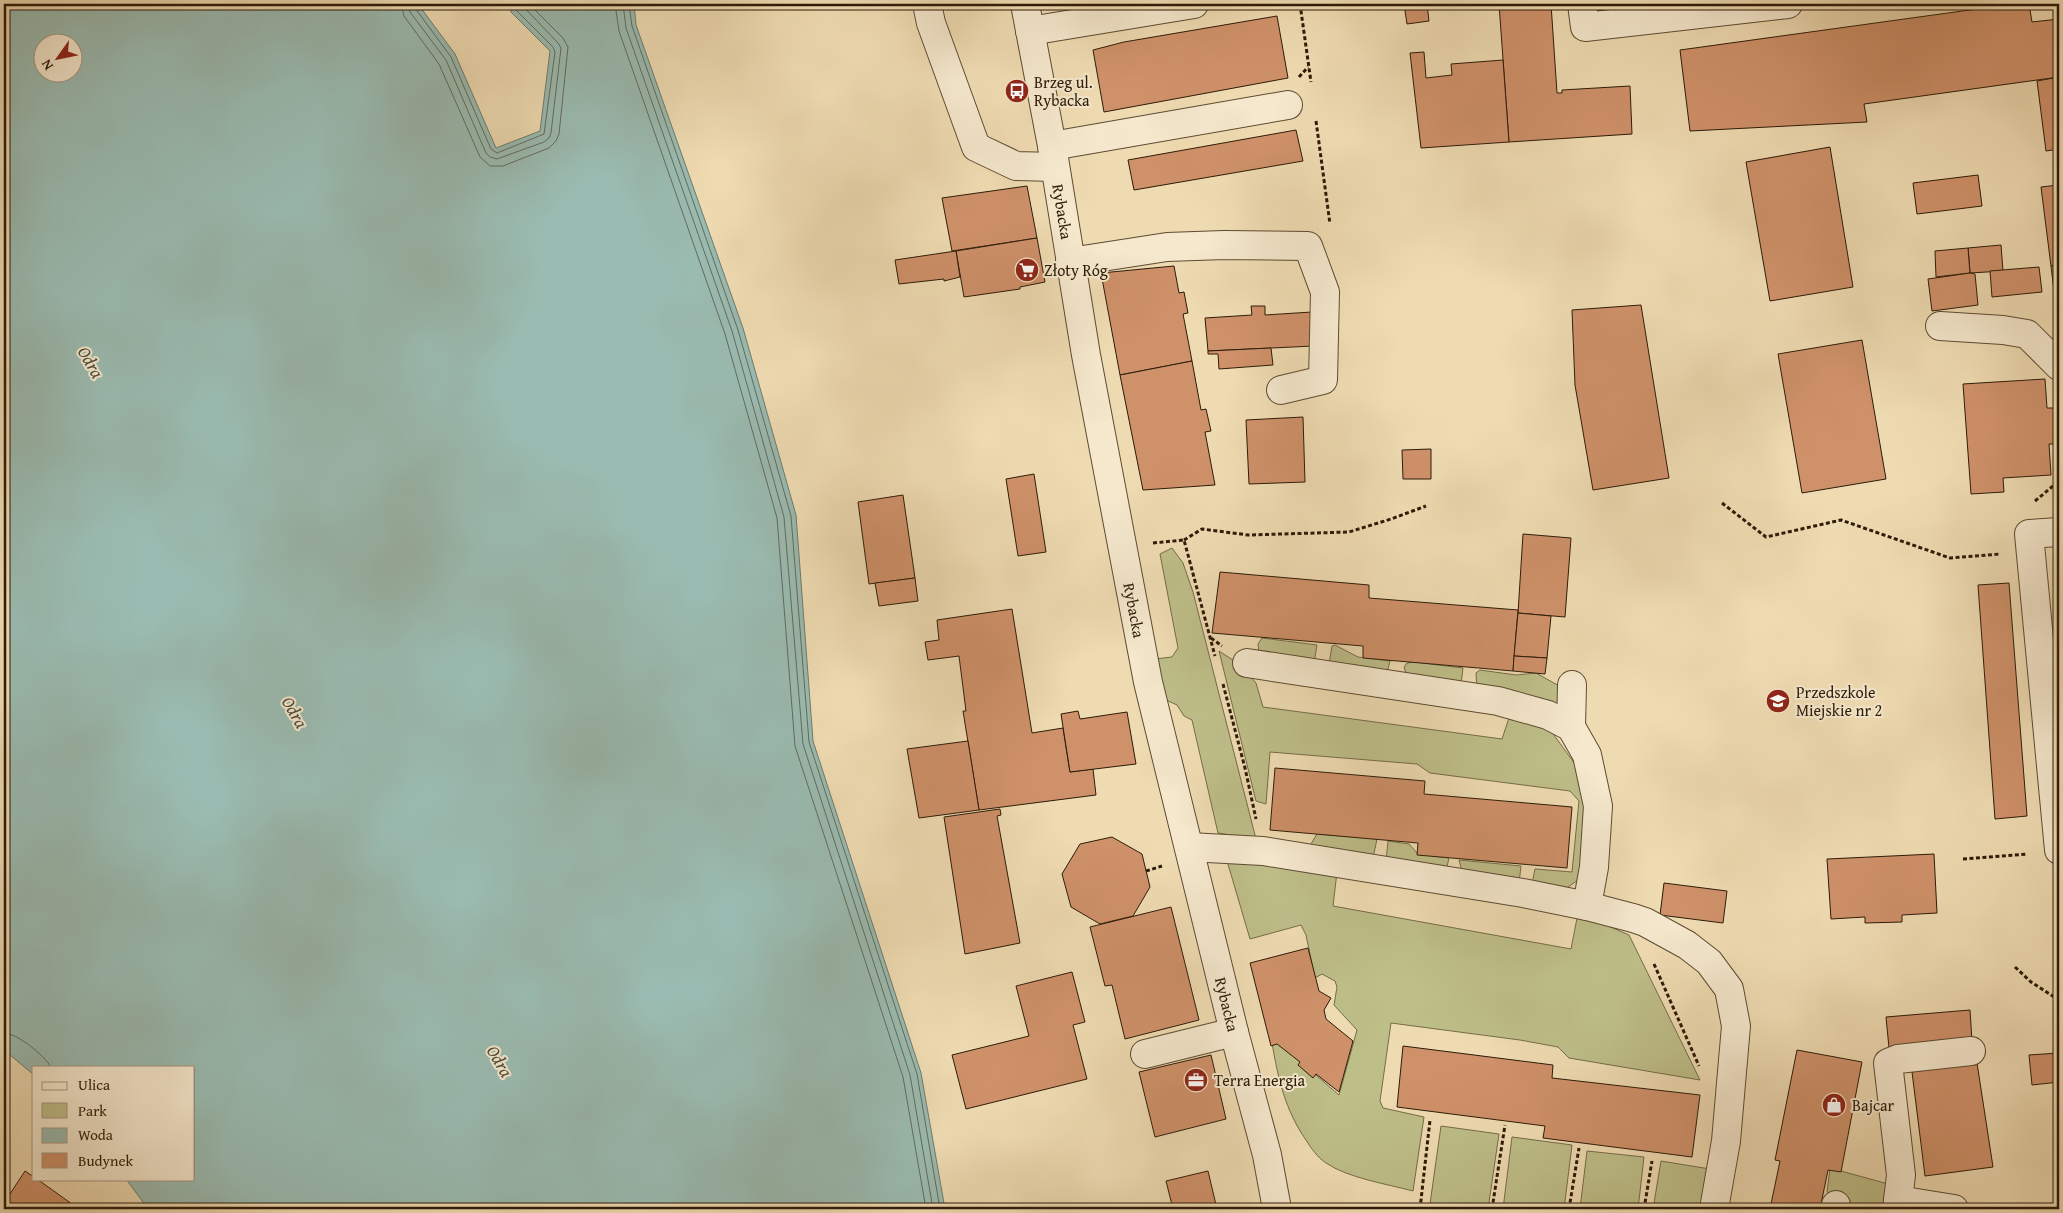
<svg xmlns="http://www.w3.org/2000/svg" width="2063" height="1213" viewBox="0 0 2063 1213" font-family="'Gentium Book Plus',serif">
<rect width="100%" height="100%" fill="#efdbb2"/>
<filter id="stains"><feTurbulence type="fractalNoise" baseFrequency=".004" numOctaves="4"/><feColorMatrix values="0 0 0 0 .2 0 0 0 0 .09 0 0 0 0 .02 0 0 0 .5 -.17"/></filter>
<radialGradient id="worn" r=".72"><stop offset=".6" stop-color="#630" stop-opacity="0"/><stop offset="1" stop-color="#630" stop-opacity=".3"/></radialGradient>
<g fill="#bebe89" stroke="#756c48">
<polygon points="1172,548 1183,563 1193,592 1256,839 1218,833 1192,720 1184,716 1177,705 1164,699 1155,659 1172,657 1178,648 1160,554"/>
<polygon points="1262,638 1317,645 1314,663 1259,654 1258,644"/>
<polygon points="1335,645 1358,657 1390,661 1387,673 1329,664 1332,646"/>
<polygon points="1219,651 1239,664 1256,683 1263,707 1502,739 1510,715 1527,716 1551,731 1575,764 1587,813 1581,878 1561,892 1532,884 1535,869 1572,872 1579,801 1570,791 1430,773 1417,764 1270,752 1266,804 1256,801"/>
<polygon points="1414,662 1463,668 1461,684 1407,676 1404,667 1407,663"/>
<polygon points="1480,670 1516,675 1536,673 1561,687 1560,713 1477,691 1476,673"/>
<polygon points="1317,834 1377,839 1373,858 1316,849 1311,844"/>
<polygon points="1388,841 1409,844 1418,854 1449,858 1446,871 1386,861"/>
<path d="M1225,854L1337,872L1333,906L1571,949L1578,913L1629,935L1700,1080L1569,1058L1558,1047L1520,1040L1391,1023L1380,1101L1383,1108L1424,1117L1413,1191C1387,1184 1348,1178 1326,1163C1317,1157 1311,1148 1306,1140C1285,1110 1278,1078 1272,1043L1273,1038L1339,1095L1357,1030L1334,1005L1337,987L1335,981L1322,974L1315,978L1306,935L1301,925L1250,939Z"/>
<polygon points="1459,860 1521,866 1519,883 1463,875"/>
<polygon points="1441,1126 1499,1134 1488,1209 1464,1209 1430,1204"/>
<polygon points="1512,1137 1572,1145 1564,1209 1503,1209"/>
<polygon points="1587,1151 1644,1157 1638,1209 1580,1209"/>
<polygon points="1661,1161 1710,1169 1704,1209 1653,1209"/>
<polygon points="1830,1168 1892,1185 1889,1209 1843,1209 1844,1199 1827,1192"/>
</g>
<path fill="#9abbb1" stroke="#6e7b6d" fill-rule="evenodd" d="M4,4H418L455,54L496,148L540,131L550,51L511,12L509,4H634L636,25L743,328L796,515L813,741L921,1073L945,1209H148L126,1179H194V1067H34V1075L4,1050ZM42,42H72V72H42Z"/>
<g fill="none" stroke-linecap="round" stroke-linejoin="round">
<g stroke="#636b5c" stroke-width="1">
<polyline points="401,4 404,16 439,64 480,157 490,166 503,166 549,148 556,141 559,134 568,47 563,38 529,4"/>
<polyline points="408,4 410,12 446,60 486,153 490,157 497,159 544,142 549,138 551,133 561,48 558,43 521,4"/>
<polyline points="415,4 415,8 451,57 491,149 497,153 544,134 555,52 553,47 516,10 514,4"/>
<polyline points="615,4 619,31 725,334 777,518 795,746 903,1077 926,1209"/>
<polyline points="623,4 626,28 732,331 784,517 803,744 910,1075 933,1209"/>
<polyline points="629,4 632,26 738,330 791,516 809,742 917,1074 940,1209"/>
<path d="M4,1033C17,1033 44,1055 51,1067"/>
</g>
</g>
<g fill="#cf916a" stroke="#2c1b08">
<polygon points="1404,4 1427,4 1429,21 1407,24"/>
<polygon points="1499,4 1551,4 1557,93 1562,93 1562,90 1630,86 1632,134 1509,142"/>
<polygon points="2013,4 2029,4 2032,22 2059,19 2059,77 1864,104 1867,122 1690,131 1680,50"/>
<polygon points="1277,16 1288,78 1104,112 1093,50 1124,42"/>
<polygon points="1424,52 1426,78 1452,75 1451,64 1503,60 1509,142 1421,148 1410,53"/>
<polygon points="2059,77 2059,149 2046,151 2037,81"/>
<polygon points="1296,130 1303,161 1134,190 1128,160"/>
<polygon points="1830,147 1853,287 1770,301 1746,162"/>
<polygon points="1978,175 1982,206 1917,214 1913,183"/>
<polygon points="2059,185 2059,265 2051,266 2041,187"/>
<polygon points="1027,186 1037,238 952,251 942,198"/>
<polygon points="1037,238 1045,282 1020,287 1020,289 964,297 956,251"/>
<polygon points="2001,245 2003,271 1970,273 1968,248"/>
<polygon points="1968,248 1970,273 1936,277 1935,251"/>
<polygon points="956,251 960,277 944,281 944,279 899,284 895,260"/>
<polygon points="2059,265 2059,333 2051,266"/>
<polygon points="1174,266 1179,293 1184,292 1188,313 1183,314 1192,361 1120,375 1101,273"/>
<polygon points="2039,267 2042,292 1992,297 1990,271"/>
<polygon points="1970,273 1975,274 1978,305 1932,311 1928,279"/>
<polygon points="1641,305 1669,478 1593,490 1575,385 1572,310"/>
<polygon points="1251,306 1265,306 1265,315 1312,312 1314,346 1208,351 1205,318 1252,315"/>
<polygon points="1862,340 1886,479 1802,493 1778,354"/>
<polygon points="1271,348 1273,365 1219,369 1218,354 1208,354 1208,351"/>
<polygon points="1192,361 1201,410 1206,409 1211,431 1205,432 1215,485 1143,490 1120,375"/>
<polygon points="2045,379 2047,408 2059,408 2059,444 2049,444 2051,475 2003,478 2004,492 1971,494 1963,384"/>
<polygon points="1303,417 1305,482 1249,484 1246,420"/>
<polygon points="1431,449 1431,479 1403,479 1402,450"/>
<polygon points="1034,474 1046,552 1018,556 1006,479"/>
<polygon points="903,495 915,578 869,584 858,502"/>
<polygon points="1523,534 1571,538 1565,617 1518,613"/>
<polygon points="1220,572 1369,585 1369,598 1518,610 1513,671 1363,658 1363,646 1212,633"/>
<polygon points="915,578 918,601 879,606 875,583"/>
<polygon points="2009,583 2027,816 1995,819 1978,585"/>
<polygon points="1012,609 1032,733 1063,728 1070,772 1093,769 1096,795 979,810 963,711 966,711 959,656 928,660 925,642 939,640 937,620"/>
<polygon points="1518,613 1551,616 1547,658 1514,656"/>
<polygon points="1514,656 1547,658 1545,674 1513,671"/>
<polygon points="1078,711 1080,719 1127,712 1136,764 1070,772 1061,714"/>
<polygon points="968,741 979,810 919,818 907,749"/>
<polygon points="1275,768 1425,781 1424,794 1572,807 1567,868 1417,855 1418,843 1270,830"/>
<polygon points="1000,809 1001,815 997,816 1020,943 965,954 944,817"/>
<polygon points="1112,837 1142,854 1150,887 1133,916 1100,924 1071,907 1062,874 1080,844"/>
<polygon points="1934,854 1937,913 1902,915 1902,922 1865,923 1865,917 1831,919 1827,859"/>
<polygon points="1664,883 1727,891 1723,923 1660,915"/>
<polygon points="1171,907 1199,1020 1125,1039 1112,985 1105,986 1090,927"/>
<polygon points="1308,948 1319,991 1331,998 1324,1010 1326,1019 1353,1041 1339,1092 1316,1074 1313,1078 1298,1065 1300,1062 1277,1044 1271,1046 1250,963"/>
<polygon points="1072,972 1085,1022 1073,1025 1087,1079 966,1109 952,1055 1029,1036 1016,986"/>
<polygon points="1970,1010 1972,1041 1889,1048 1886,1017"/>
<polygon points="1403,1046 1553,1065 1552,1078 1700,1095 1692,1157 1543,1138 1545,1126 1397,1107"/>
<polygon points="1797,1050 1862,1062 1841,1172 1828,1170 1820,1209 1770,1209 1780,1161 1775,1160"/>
<polygon points="2059,1053 2059,1082 2032,1085 2029,1055"/>
<polygon points="1211,1055 1226,1119 1155,1137 1139,1072"/>
<polygon points="1977,1063 1993,1167 1925,1176 1912,1072"/>
<polygon points="25,1171 34,1177 34,1179 37,1179 79,1209 4,1209 4,1203"/>
<polygon points="1208,1171 1217,1209 1173,1209 1166,1181"/>
</g>
<g fill="none" stroke-linecap="round" stroke-linejoin="round">
<g stroke="#5d4b32" stroke-width="30">
<g id="minor">
<polyline points="927,4 931,23 976,147 1016,166 1055,167"/>
<path id="s1" d="M1025,4L1052,146L1086,355L1148,682L1234,1032L1267,1155L1277,1209"/>
<polyline points="1582,4 1585,27 1788,4"/>
<polyline points="1030,31 1194,4"/>
<polyline points="1052,146 1288,105"/>
<polyline points="1070,262 1167,247 1224,245 1308,246 1325,292 1323,380 1281,390"/>
<polyline points="1940,326 2003,330 2027,334 2059,366"/>
<polyline points="2059,532 2029,534 2059,850"/>
<polyline points="1247,663 1498,701 1548,715 1571,727 1587,755 1598,806 1594,867 1587,906"/>
<polyline points="1571,727 1572,685"/>
<polyline points="1189,847 1263,851 1523,893 1587,906 1633,918 1645,922 1687,945 1709,962 1729,989 1736,1026 1726,1141 1714,1209"/>
<polyline points="1145,1054 1234,1032"/>
<polyline points="1898,1200 1954,1209"/>
<polyline points="1835,1209 1836,1205"/>
<polyline points="1897,1209 1901,1175 1888,1063 1898,1059 1971,1051"/>
</g>
</g>
<g stroke="#2c1b08" stroke-width="3" stroke-dasharray="4 2.5" stroke-linecap="butt">
<polyline points="1300,4 1311,82"/>
<polyline points="1299,77 1308,67"/>
<polyline points="1316,121 1330,224"/>
<polyline points="2035,501 2059,481"/>
<polyline points="1722,503 1766,537 1841,520 1950,558 2000,554"/>
<polyline points="1184,540 1202,529 1248,535 1349,532 1391,519 1426,506"/>
<polyline points="1153,543 1184,540 1215,656"/>
<polyline points="1211,638 1222,646"/>
<polyline points="1223,684 1245,768 1256,819"/>
<polyline points="1963,859 2027,854"/>
<polyline points="1146,871 1162,866"/>
<polyline points="1654,964 1699,1066"/>
<polyline points="2015,967 2031,982 2059,1000"/>
<polyline points="1420,1209 1430,1120"/>
<polyline points="1492,1209 1505,1125"/>
<polyline points="1569,1209 1579,1148"/>
<polyline points="1644,1209 1652,1161"/>
</g>
<use href="#minor" stroke="#f5e8cd" stroke-width="28"/>
</g>
<defs>
<g id="bus-disc" transform="scale(1.25)"><circle r="9.5" fill="#8f2418" stroke="#f5e8cd"/><path d="M-5-6H5V4H4V6H2V4H-2V6H-4V4H-5ZM-3.5-4V0h7V-4ZM-3.5 1.2v1.5H-2V1.2ZM2 1.2v1.5H3.5V1.2Z" fill="#fff"/></g>
<g id="supermarket-disc" transform="scale(1.25)"><circle r="9.5" fill="#8f2418" stroke="#f5e8cd"/><path d="M-6-5.5h2.5l.6 2H6L4.5 2H-2.5L-4.4-4H-6ZM-1.5 3.2a1.3 1.3 0 1 0 .1 0ZM3 3.2a1.3 1.3 0 1 0 .1 0Z" fill="#fff"/></g>
<g id="school-disc" transform="scale(1.25)"><circle r="9.5" fill="#8f2418" stroke="#f5e8cd"/><path d="M0-5L7-2L0 1L-7-2ZM-4 1L0 2.5L4 1V4Q0 6-4 4Z" fill="#fff"/></g>
<g id="office-disc" transform="scale(1.25)"><circle r="9.5" fill="#8f2418" stroke="#f5e8cd"/><path d="M-6-3h4V-5.5h4V-3h4V5H-6ZM-1-4.5V-3h2v-1.5ZM-6 0V1H6V0Z" fill="#fff"/></g>
<g id="shop-disc" transform="scale(1.25)"><circle r="9.5" fill="#8f2418" stroke="#f5e8cd"/><path d="M-5-2.5h2.3a2.7 3.5 0 0 1 5.4 0H5L5.5 6h-11ZM-1.5-2.5h3a1.5 2.3 0 0 0-3 0Z" fill="#fff"/></g>
</defs>
<g fill-rule="evenodd">
<use href="#bus-disc" x="1017" y="91"/>
<use href="#supermarket-disc" x="1027" y="270"/>
<use href="#school-disc" x="1778" y="701"/>
<use href="#office-disc" x="1196" y="1080"/>
<use href="#shop-disc" x="1834" y="1105"/>
</g>
<g text-anchor="middle" dominant-baseline="central" stroke-width="4" stroke-linejoin="round" paint-order="stroke">
<g font-size="16" fill="#2c1b08" stroke="#f5e8cd" text-anchor="start">
<text x="1034" y="82">Brzeg ul.<tspan x="1034" dy="18">Rybacka</tspan></text>
<text x="1044" y="270">Złoty Róg</text>
<text x="1796" y="692">Przedszkole<tspan x="1796" dy="18">Miejskie nr 2</tspan></text>
<text x="1214" y="1080">Terra Energia</text>
<text x="1852" y="1105">Bajcar</text>
</g>
<g font-size="16" fill="#2c1b08" stroke="#f5e8cd">
<text stroke="none"><textPath href="#s1" startOffset="211">Rybacka</textPath></text>
<text stroke="none"><textPath href="#s1" startOffset="616">Rybacka</textPath></text>
<text stroke="none"><textPath href="#s1" startOffset="1021">Rybacka</textPath></text>
</g>
<g font-size="18" font-style="italic" fill="#4d4b3b" stroke="#f5e8cd">
<text transform="translate(91 362) rotate(60)">Odra</text>
<text transform="translate(295 712) rotate(60)">Odra</text>
<text transform="translate(500 1061) rotate(60)">Odra</text>
</g>
</g>
<rect width="2063" height="1213" fill="none" stroke="#efdbb2" stroke-width="20"/>
<rect x="5" y="5" width="2053" height="1203" fill="none" stroke="#2c1b08" stroke-width="2.5"/>
<rect x="10" y="10" width="2043" height="1193" fill="none" stroke="#2c1b08"/>
<rect x="32" y="1066" width="162" height="115" fill="#f5e8cd" stroke="#a5967e"/>
<rect x="42" y="1082" width="25" height="8" fill="#f5e8cd" stroke="#a5967e"/>
<text x="78" y="1090" font-size="15" fill="#2c1b08">Ulica</text>
<rect x="42" y="1103" width="25" height="15" fill="#bebe89" stroke="#a5967e"/>
<text x="78" y="1116" font-size="15" fill="#2c1b08">Park</text>
<rect x="42" y="1128" width="25" height="15" fill="#9abbb1" stroke="#a5967e"/>
<text x="78" y="1140" font-size="15" fill="#2c1b08">Woda</text>
<rect x="42" y="1153" width="25" height="15" fill="#cf916a" stroke="#a5967e"/>
<text x="78" y="1166" font-size="15" fill="#2c1b08">Budynek</text>
<g transform="translate(58 58) rotate(237)"><circle r="24" fill="#f5e8cd" stroke="#a5967e"/>
<path d="M0-4L9 19L0 12L-9 19Z" fill="#8f2418"/>
<text y="-8" font-size="14" font-weight="bold" text-anchor="middle" fill="#2c1b08">N</text>
</g>
<rect width="100%" height="100%" filter="url(#stains)"/>
<rect width="100%" height="100%" fill="url(#worn)"/>
</svg>
